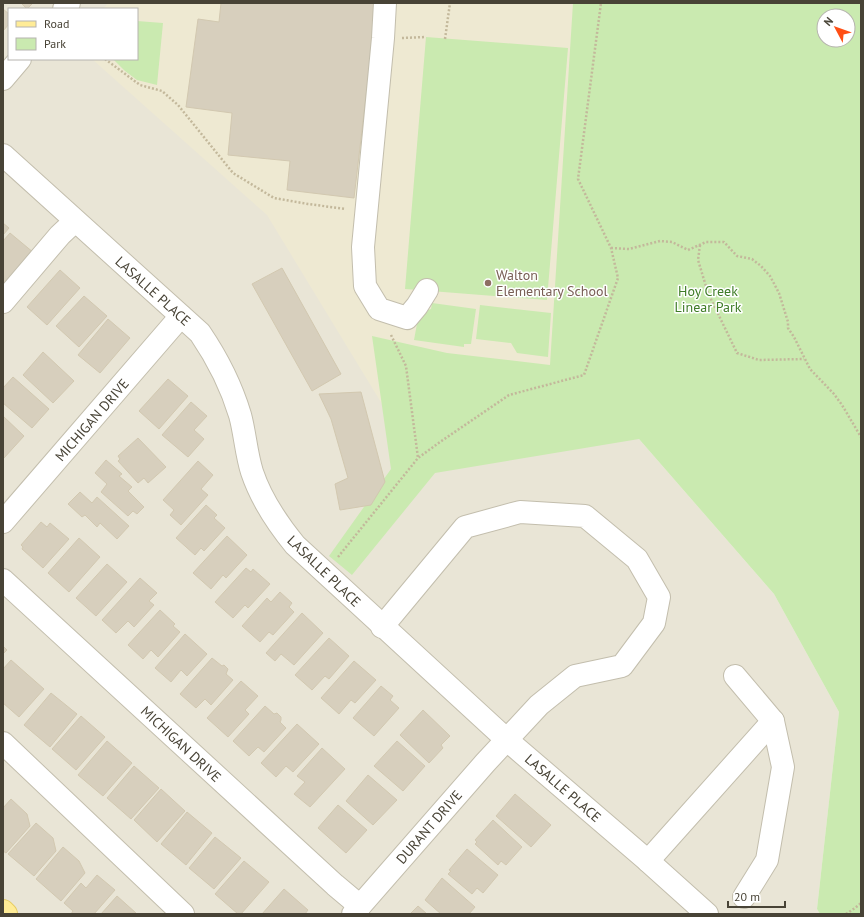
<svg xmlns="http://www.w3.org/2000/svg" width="864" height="917" viewBox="0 0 864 917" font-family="'PT Sans',sans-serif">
<rect width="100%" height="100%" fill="#f4f2e8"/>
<g fill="#e9e5d6">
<polygon points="3,3 63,3 58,9 9,9 9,59 3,72"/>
<polygon points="69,3 653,3 639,439 774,594 839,712 817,909 820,914 5,914 3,912 3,79 20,59 137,59 137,9 64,9"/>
</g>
<polygon fill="#eee9d2" points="108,3 653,3 607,351 396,427 267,215 92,59 137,59 137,9 103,9"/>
<g fill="#caeab0" fill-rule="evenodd">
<path d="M573,3H861V914H820L817,909L839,712L774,594L639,439L435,473L352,575L329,556L391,469L372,336L447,353L550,365ZM824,16H848V40H824Z"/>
<polygon points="137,21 163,23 157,85 137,80 125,71 113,59 137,59"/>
<polygon points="426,37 568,48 547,300 405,289"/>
<polygon points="432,303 476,309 471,344 464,344 464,347 414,340 419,313 431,309"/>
<polygon points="480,305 551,313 548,357 517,353 511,343 476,339"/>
</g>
<g fill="#d7cfbd" stroke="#d2c8b0">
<polygon points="21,3 33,3 27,9"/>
<polygon points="221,3 377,3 354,198 287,190 290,161 228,155 232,113 186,107 198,19 219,22"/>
<polygon points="3,9 9,14 9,24 3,31"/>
<polygon points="3,223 9,228 3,235"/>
<polygon points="10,233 34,253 3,285 3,241"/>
<polygon points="282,268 341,374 312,391 252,284"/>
<polygon points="60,270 80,288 47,325 27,307"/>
<polygon points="84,296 107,316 79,347 56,326"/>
<polygon points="108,319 130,338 100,373 78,355"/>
<polygon points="43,352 74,381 53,403 23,375"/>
<polygon points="13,377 49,409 32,428 3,403 3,388"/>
<polygon points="168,379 188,396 159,429 139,411"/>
<polygon points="361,392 385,482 371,505 340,510 335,484 348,478 331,419 319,394"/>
<polygon points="191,402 207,416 194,430 204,439 188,457 162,435"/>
<polygon points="3,416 24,436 4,458 3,457"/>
<polygon points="138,438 166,467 148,483 144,478 138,483 118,461 120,459 118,456"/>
<polygon points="106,460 122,474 119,476 132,487 128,491 144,507 137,514 133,511 128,516 101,492 107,484 95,473"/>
<polygon points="198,461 213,475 201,489 208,495 181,525 170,515 174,510 163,500"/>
<polygon points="80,492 92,503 97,497 129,526 117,539 100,523 97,527 85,515 82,517 68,504"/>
<polygon points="206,505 217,515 214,518 225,528 204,551 201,548 195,555 176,538"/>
<polygon points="41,522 47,527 50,523 69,539 43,568 22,549 23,547 21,545"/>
<polygon points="227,536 247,555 226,578 223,575 211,589 193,573"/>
<polygon points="79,538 100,557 69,592 48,573"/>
<polygon points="107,564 127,582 96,616 76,598"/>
<polygon points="246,568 251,572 253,569 270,584 248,608 245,605 233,618 215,602"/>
<polygon points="140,578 157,593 149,601 154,605 134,627 128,621 116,633 102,620"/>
<polygon points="280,592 292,603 289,607 294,612 273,635 269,632 260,642 242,626 267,598 271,602"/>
<polygon points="160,610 175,624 173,626 180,632 158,657 151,650 143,659 128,645"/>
<polygon points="302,613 323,633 294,665 281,654 275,661 266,653"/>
<polygon points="185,634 207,654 187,676 181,670 171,682 155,668"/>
<polygon points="329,638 349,656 329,679 325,676 312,690 295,675"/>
<polygon points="3,646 7,650 3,654"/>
<polygon points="212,658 222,666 224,665 228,669 226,674 233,680 211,705 205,699 196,708 180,694"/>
<polygon points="11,660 44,689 19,717 3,703 3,669"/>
<polygon points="354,661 376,680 355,703 351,700 339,714 321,698"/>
<polygon points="241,681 258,696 245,710 249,714 228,737 207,718"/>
<polygon points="381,686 393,696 390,700 399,708 374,736 353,718"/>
<polygon points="51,693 77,714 50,747 24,725"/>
<polygon points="265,706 274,714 277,713 281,717 281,720 280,722 286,728 264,752 258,747 249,756 233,741"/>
<polygon points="423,710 450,736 441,745 443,748 429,763 400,735"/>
<polygon points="81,716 105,737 76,770 52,749"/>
<polygon points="297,724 319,744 293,772 286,766 276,777 261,763"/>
<polygon points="107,741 132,763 103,796 78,775"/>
<polygon points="397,741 425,766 403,791 374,766"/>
<polygon points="322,748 345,769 310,807 294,794 305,782 297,776"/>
<polygon points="134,766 159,788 131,819 107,798"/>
<polygon points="368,775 397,800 373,825 346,801"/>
<polygon points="161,789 185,811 157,842 134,820"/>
<polygon points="515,794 551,825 531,847 496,816"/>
<polygon points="11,799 27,814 30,826 6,853 3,851 3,808"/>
<polygon points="338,805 367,830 346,853 318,828"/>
<polygon points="187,812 212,833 186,865 161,844"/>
<polygon points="493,820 522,847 506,865 501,861 498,865 475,844 477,842 475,840"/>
<polygon points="36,823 53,838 56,851 34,876 8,854"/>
<polygon points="215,837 241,858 214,889 189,868"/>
<polygon points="63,847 79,861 85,873 61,901 36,879"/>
<polygon points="467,849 498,875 483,893 477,888 472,894 448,874 451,871 449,870"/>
<polygon points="244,861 269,882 241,914 238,914 215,894"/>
<polygon points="97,875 115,890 94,914 71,914 73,911 64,903 81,883 86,888"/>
<polygon points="442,878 475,907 469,914 441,914 425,900"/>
<polygon points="284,889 308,910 305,914 262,914"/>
<polygon points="117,896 136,913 101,914"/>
<polygon points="418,906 427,914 410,914"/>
</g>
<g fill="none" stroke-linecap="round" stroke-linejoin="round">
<g stroke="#c3bead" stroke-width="24">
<g id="minor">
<polyline points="385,3 383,38 363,247 365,286 379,309 407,318 417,306 427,290"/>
<polyline points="64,9 69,3"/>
<polyline points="3,79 20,59"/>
<path d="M3,155L200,333C217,358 231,385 240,415C245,433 246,453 252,472C261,499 277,523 295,545L507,740L648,861L707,914"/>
<polyline points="3,302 60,235 75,221"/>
<polyline points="3,522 181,316"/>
<polyline points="3,580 335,885 360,906"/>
<polyline points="735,676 773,721 783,767 767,860 744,897"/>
<polyline points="3,743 183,914"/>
<polyline points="648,861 773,721"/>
<polyline points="353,914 485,763 539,705 575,676 622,666 654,623 659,597 637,559 585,516 520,512 465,527 382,627"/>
</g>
</g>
<g stroke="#e7cd63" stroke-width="24">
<polyline id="major" points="3,911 6,914"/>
</g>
<g stroke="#c3b89b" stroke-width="2.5" stroke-dasharray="2 2" stroke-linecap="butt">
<polyline points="402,38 426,37"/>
<polyline points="445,39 450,3"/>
<polyline points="105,59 140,85 162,91 178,105 233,173 274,198 308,204 346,209"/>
<polyline points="700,245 698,260 708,293 737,353 759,360 804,359"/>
<polyline points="611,248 629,249 660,241 672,242 688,250 706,242 724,242 737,256 752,259 761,266 770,276 779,293 788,322 788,328 794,337 810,369 834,394 842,405 861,437"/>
<polyline points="391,335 406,366 418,458"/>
<polyline points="338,557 418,458 440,442 509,395 584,375 618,278 611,248 578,179 601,3"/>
<polyline points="846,914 855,908 861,903"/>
</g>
<use href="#minor" stroke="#fff" stroke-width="22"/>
<use href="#major" stroke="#ffec97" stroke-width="22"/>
</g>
<circle fill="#8d6e63" stroke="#fff" stroke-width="1.5" cx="488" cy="283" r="4"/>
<g text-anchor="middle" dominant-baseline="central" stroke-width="3" stroke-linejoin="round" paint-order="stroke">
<g font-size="14" fill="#785e54" stroke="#fff" text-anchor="start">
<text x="496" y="275">Walton<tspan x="496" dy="16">Elementary School</tspan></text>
</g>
<g font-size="14" fill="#484336" stroke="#fff">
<text transform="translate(153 291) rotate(42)">LASALLE PLACE</text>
<text transform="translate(92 420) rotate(-49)">MICHIGAN DRIVE</text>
<text transform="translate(324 571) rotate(44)">LASALLE PLACE</text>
<text transform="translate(181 744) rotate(43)">MICHIGAN DRIVE</text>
<text transform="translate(563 788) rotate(41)">LASALLE PLACE</text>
<text transform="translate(429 827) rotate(-49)">DURANT DRIVE</text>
</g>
<g font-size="14" fill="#3f7c27" stroke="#fff">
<text x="708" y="291">Hoy Creek<tspan x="708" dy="16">Linear Park</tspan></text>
</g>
</g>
<rect width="864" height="917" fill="none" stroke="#484336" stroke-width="8"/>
<rect x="8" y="8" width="130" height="52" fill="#ffffff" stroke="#b6b4af"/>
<rect x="16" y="21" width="20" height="6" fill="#ffec97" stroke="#b6b4af"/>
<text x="44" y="28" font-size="12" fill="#484336">Road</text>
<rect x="16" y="38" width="20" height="12" fill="#caeab0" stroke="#b6b4af"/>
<text x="44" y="48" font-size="12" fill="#484336">Park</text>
<g transform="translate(836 28) rotate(311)"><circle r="19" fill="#ffffff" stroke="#b6b4af"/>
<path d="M0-3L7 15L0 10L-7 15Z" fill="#ff4f15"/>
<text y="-6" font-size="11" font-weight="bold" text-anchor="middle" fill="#484336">N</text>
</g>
<path d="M728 901v6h57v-6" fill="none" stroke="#484336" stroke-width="2"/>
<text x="734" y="901" font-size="12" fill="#484336" stroke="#ffffff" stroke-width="3" paint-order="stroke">20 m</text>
</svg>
